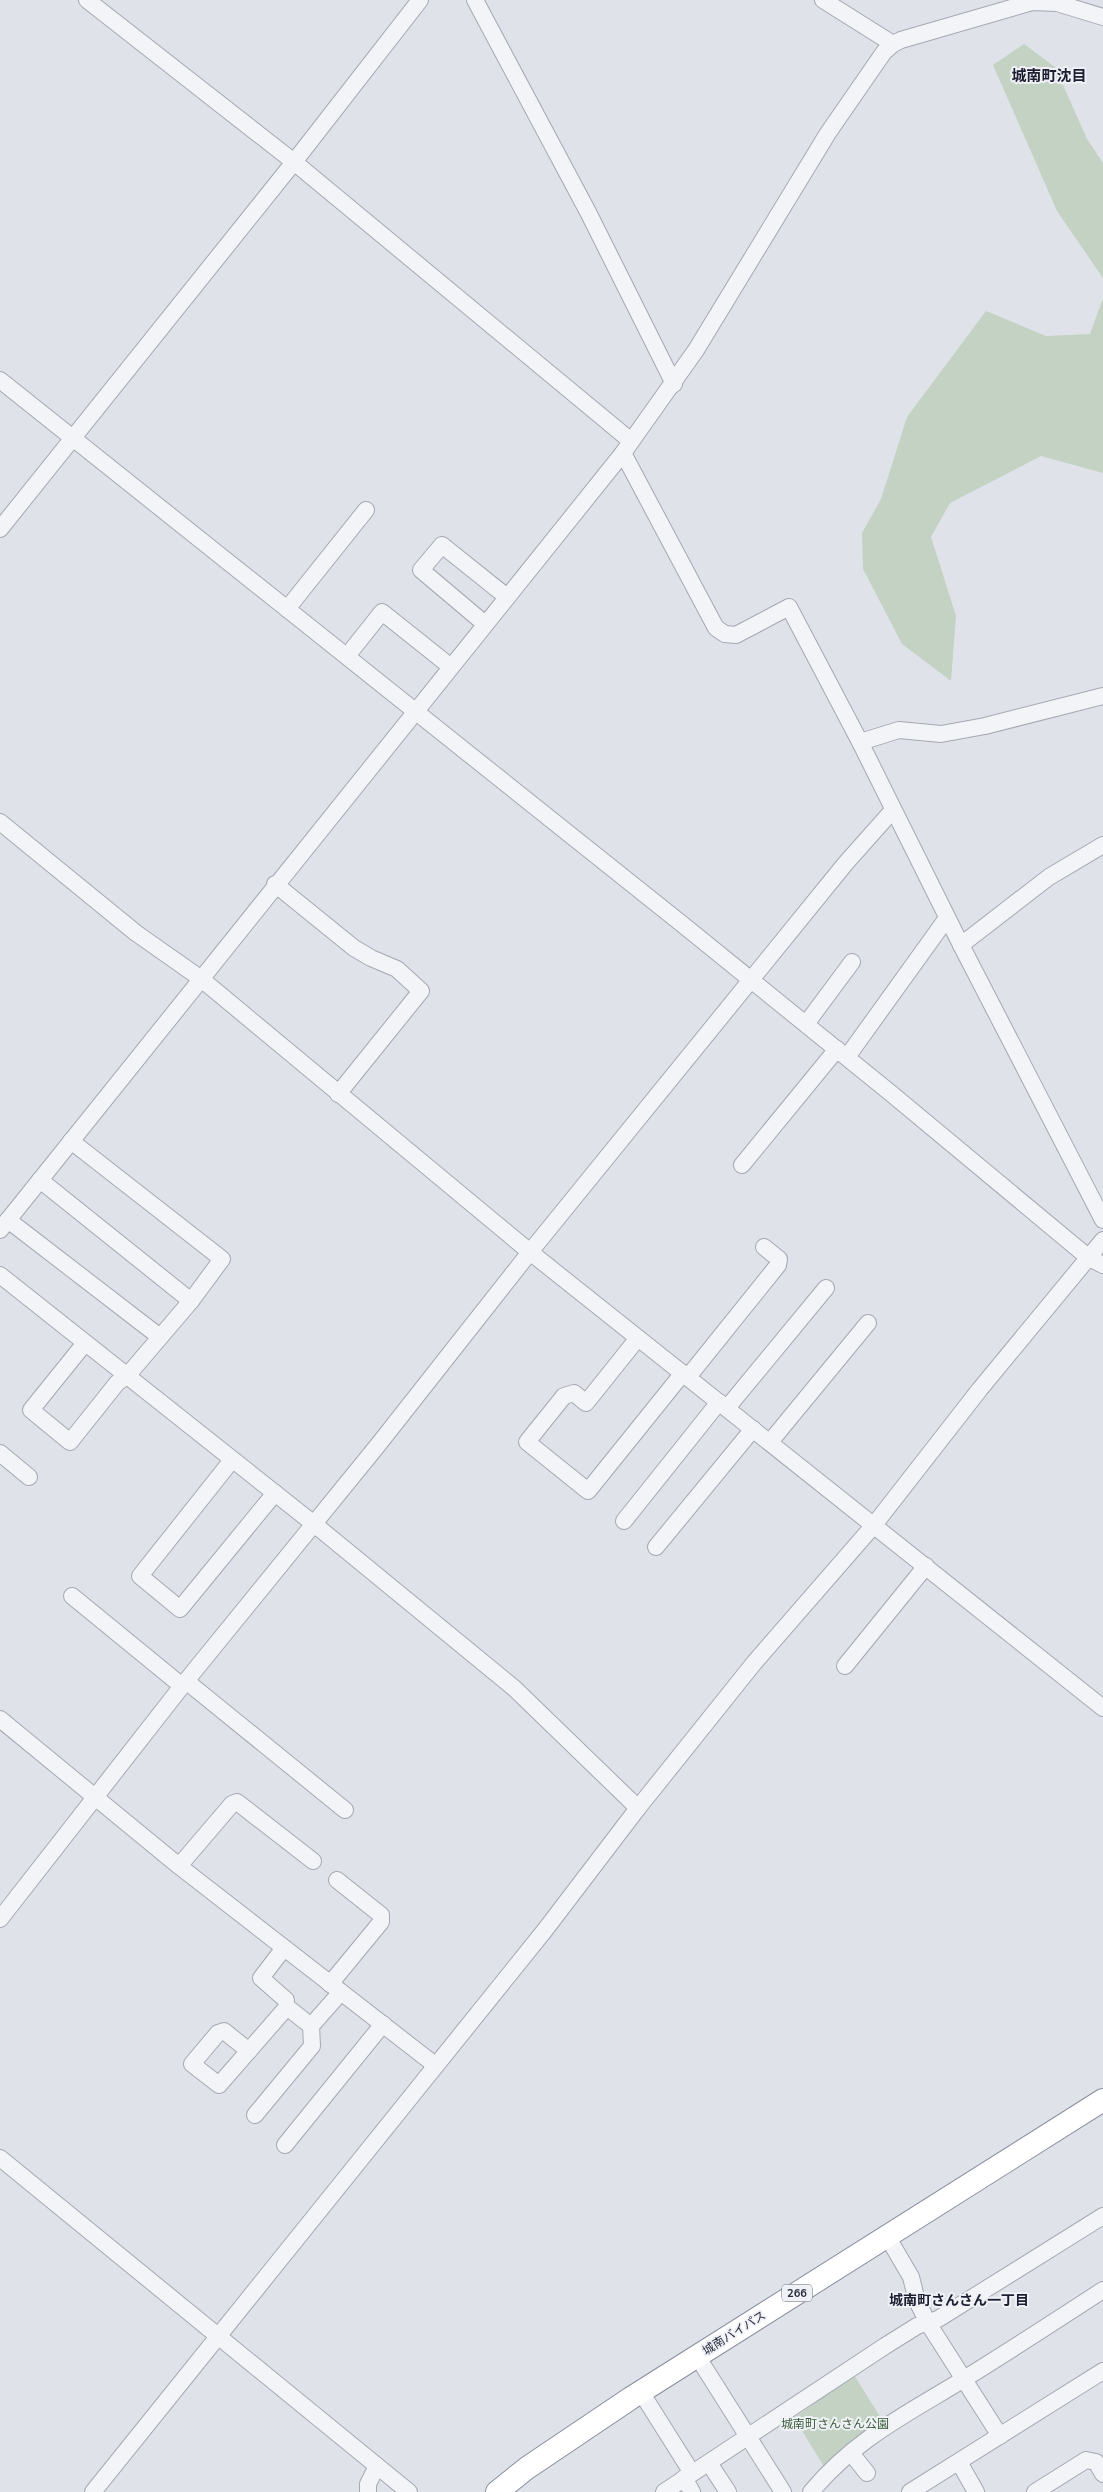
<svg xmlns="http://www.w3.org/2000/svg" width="1103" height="2492" viewBox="0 0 1103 2492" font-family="'Nunito Sans','Noto Sans JP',sans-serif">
<rect width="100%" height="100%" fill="#e0e2e9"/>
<g fill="#c3d2c2">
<polygon points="1024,44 1055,67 1087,139 1103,163 1103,278 1057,211 993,65"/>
<polygon points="1103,298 1103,473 1041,456 950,503 931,537 956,616 951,681 902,644 863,569 862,533 881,499 907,417 986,311 1046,336 1090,334"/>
<polygon points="854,2375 882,2420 825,2468 794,2418"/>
</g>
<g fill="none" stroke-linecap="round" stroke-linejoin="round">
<g stroke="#a5a8b3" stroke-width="18">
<g id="minor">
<polyline points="87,0 294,162 631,441"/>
<polyline points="475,0 588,212 674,384"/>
<polyline points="823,0 893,44"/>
<polyline points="0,380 682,924 893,1095 1089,1258 1103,1265"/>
<polyline points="623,453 716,628 725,634 736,635 789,607 860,742 961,945 1103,1220"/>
<polyline points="0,529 294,162 420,0"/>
<polyline points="287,609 366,510"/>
<polyline points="485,624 421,570 442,545 507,597"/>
<polyline points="347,656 382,612 451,667"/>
<polyline points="860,742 899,730 941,734 985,726 1103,696"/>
<polyline points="0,822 136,933 200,978 530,1252 1103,1708"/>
<polyline points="275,884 354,948 371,958 397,969 421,991 338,1094"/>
<polyline points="961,945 1049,877 1103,845"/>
<polyline points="806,1024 852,962"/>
<polyline points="847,1057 947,918"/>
<polyline points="71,1141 222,1259 191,1301 127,1376 117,1383 70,1442 31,1410 85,1343"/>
<polyline points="742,1165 837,1049"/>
<polyline points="40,1180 191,1301"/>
<polyline points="8,1220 160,1337"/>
<polyline points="0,1230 623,453 696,350 828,133 884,52 893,44 901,40 1032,2 1057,3 1103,17"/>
<polyline points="0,1275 314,1524 514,1688 638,1808"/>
<polyline points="638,1338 586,1403 574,1393 564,1396 527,1442 588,1491 683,1373"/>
<polyline points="688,1377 778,1265 779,1259 764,1247"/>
<polyline points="727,1408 826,1288"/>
<polyline points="770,1442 868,1323"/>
<polyline points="0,1453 29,1477"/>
<polyline points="232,1460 140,1576 180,1609 275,1493"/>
<polyline points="624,1521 719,1402"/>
<polyline points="656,1547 753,1429"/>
<polyline points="72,1596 182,1686"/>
<polyline points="845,1666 926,1566"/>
<polyline points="186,1681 345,1810"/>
<polyline points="0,1719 179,1866 435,2065"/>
<polyline points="179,1866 232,1804 237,1802 313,1861"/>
<polyline points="0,1919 182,1686 378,1445 530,1252 845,864 893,810"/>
<polyline points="284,1948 261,1978 286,2000"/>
<polyline points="330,1984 381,1922 381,1915 337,1880"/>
<polyline points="249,2051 224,2031 218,2033 192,2064 219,2085 287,2007 311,2026"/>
<polyline points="255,2115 312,2046 311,2026 341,1992"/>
<polyline points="285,2145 383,2024"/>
<polyline points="0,2158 409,2492"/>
<polyline points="887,2236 911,2277 917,2301 928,2323 1000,2436"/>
<polyline points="697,2356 783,2492"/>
<polyline points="641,2392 692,2473"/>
<polyline points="851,2453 867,2473"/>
<polyline points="959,2462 976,2492"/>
<polyline points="709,2463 728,2492"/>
<polyline points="684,2478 692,2492"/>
<polyline points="93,2492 545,1930 638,1808 754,1663 874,1525 980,1389 1103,1240"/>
<polyline points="368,2492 368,2484 377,2466"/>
<polyline points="664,2492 885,2346 917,2326 938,2319 1103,2216"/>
<path d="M811,2492C855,2439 907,2414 964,2379C1011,2350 1057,2320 1103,2290"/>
<polyline points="910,2492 1103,2371"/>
<polyline points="1035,2492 1086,2460 1096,2462 1103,2474"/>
</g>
</g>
<g stroke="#888d9f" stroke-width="24">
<polyline id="highway" points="497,2492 527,2468 631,2398 1103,2100"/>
</g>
<use href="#minor" stroke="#f3f4f7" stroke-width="16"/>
<use href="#highway" stroke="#fff" stroke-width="22"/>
</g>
<g text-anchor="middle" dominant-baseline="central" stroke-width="4" stroke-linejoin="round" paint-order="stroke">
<rect fill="#f0f1f6" stroke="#656876" stroke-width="1" x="782" y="2284.5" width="30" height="17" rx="4"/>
<g font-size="11" font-weight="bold" fill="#292e3f">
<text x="797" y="2293">266</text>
</g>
<g font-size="12" fill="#292e3f" stroke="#f0f1f6">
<text transform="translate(734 2333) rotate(-32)">城南バイパス</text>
</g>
<g font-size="12" fill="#385b37" stroke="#f0f1f6">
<text x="835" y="2424">城南町さんさん公園</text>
</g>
<g font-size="14" font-weight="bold" fill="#1c1f30" stroke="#f0f1f6">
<text x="959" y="2300">城南町さんさん一丁目</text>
</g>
<g font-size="15" font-weight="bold" fill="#1c1f30" stroke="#f0f1f6">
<text x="1049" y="76">城南町沈目</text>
</g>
</g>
</svg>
